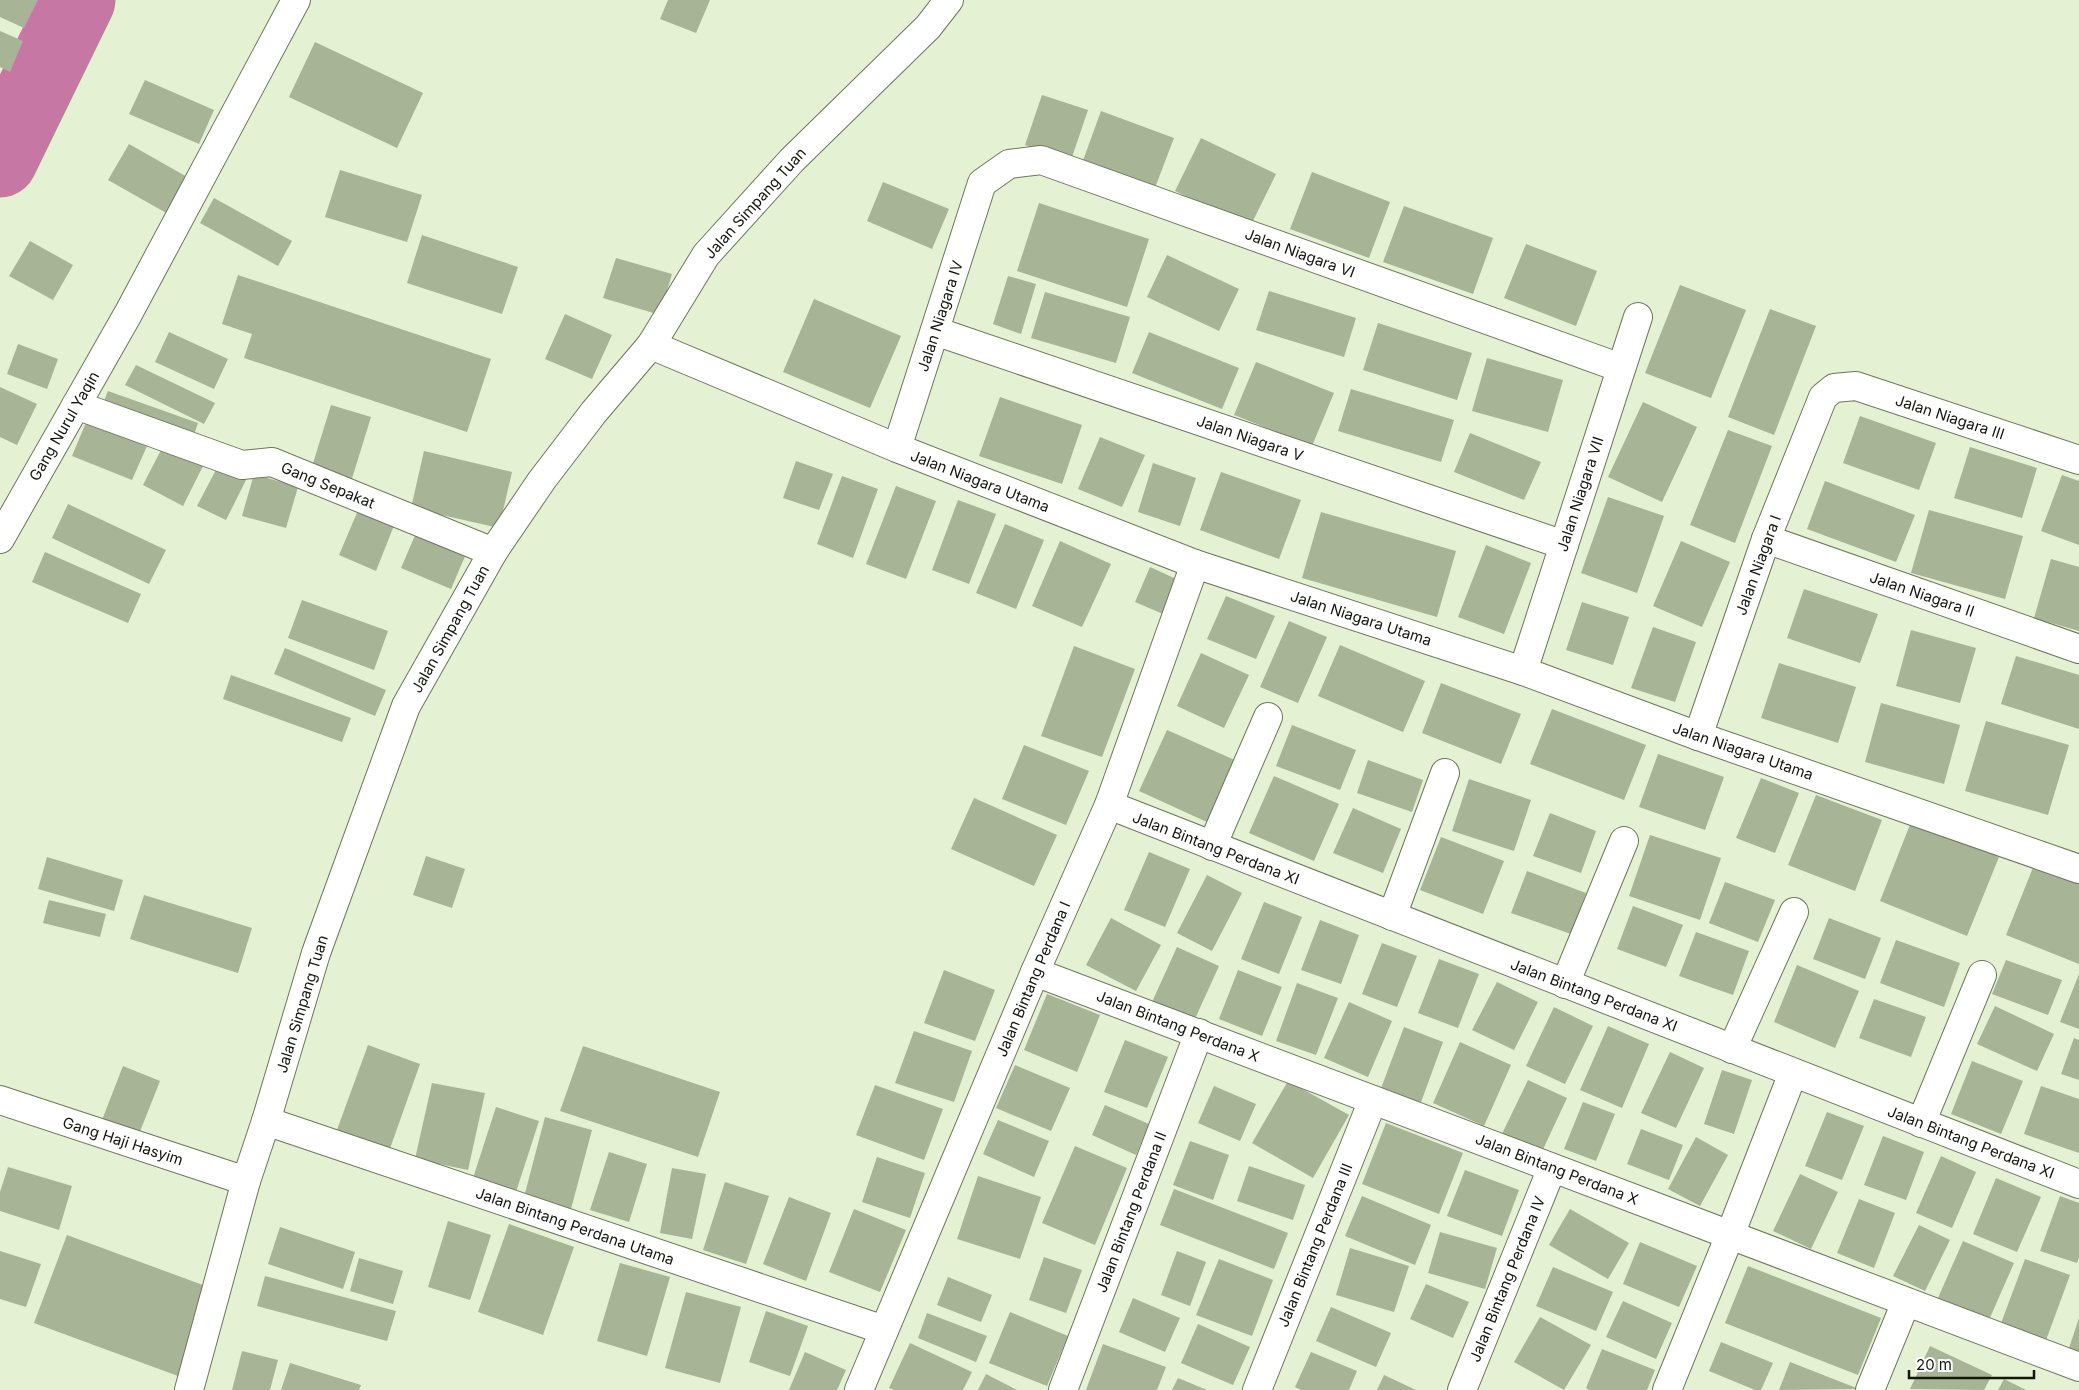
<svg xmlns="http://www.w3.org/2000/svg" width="2079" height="1390" viewBox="0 0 2079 1390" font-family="Inter,sans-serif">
<rect width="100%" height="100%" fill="#e4f1d2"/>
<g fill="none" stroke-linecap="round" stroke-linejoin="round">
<polyline stroke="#c677a3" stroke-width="75" points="0,160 78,0"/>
</g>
<g fill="#a7b496">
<polygon points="0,0 38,0 24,28 0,17"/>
<polygon points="668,0 710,0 696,33 660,19"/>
<polygon points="0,31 23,41 10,72 0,67"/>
<polygon points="315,42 423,93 397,148 289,97"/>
<polygon points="145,80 214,110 199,144 129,114"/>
<polygon points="1042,95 1088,110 1071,160 1025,145"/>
<polygon points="1101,111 1174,138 1153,193 1081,166"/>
<polygon points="1201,138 1276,174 1250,227 1175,191"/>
<polygon points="129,144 189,178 168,214 108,180"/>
<polygon points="340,170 422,195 407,242 325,217"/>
<polygon points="1312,172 1390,202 1369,258 1290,229"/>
<polygon points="883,182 949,209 932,249 867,221"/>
<polygon points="214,198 292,241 278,266 200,223"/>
<polygon points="1039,203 1149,239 1127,307 1017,271"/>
<polygon points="1404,206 1493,238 1473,294 1383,262"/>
<polygon points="422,235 518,267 502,314 407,283"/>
<polygon points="30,241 73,265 53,300 9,276"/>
<polygon points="1526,244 1597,271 1576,326 1504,298"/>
<polygon points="1167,255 1239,289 1219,331 1147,297"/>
<polygon points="616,258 672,274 660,315 603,298"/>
<polygon points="238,275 491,359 467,432 244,358 252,334 222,324"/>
<polygon points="1008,276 1036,284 1021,334 993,324"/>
<polygon points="1680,285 1746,310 1711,398 1645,373"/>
<polygon points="1269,291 1356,318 1344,357 1256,330"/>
<polygon points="1045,292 1130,317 1116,363 1031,338"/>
<polygon points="814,299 901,336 870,408 783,372"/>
<polygon points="1770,309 1816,326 1774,435 1728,417"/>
<polygon points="565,314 612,335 592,379 545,359"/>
<polygon points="1378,323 1472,353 1457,400 1363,370"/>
<polygon points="169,332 228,359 214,389 155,362"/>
<polygon points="1149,332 1239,368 1222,409 1132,373"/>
<polygon points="18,344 58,359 47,389 7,374"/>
<polygon points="1487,358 1563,380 1548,432 1472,411"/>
<polygon points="1256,362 1334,393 1312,446 1234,415"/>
<polygon points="136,365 215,403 204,424 125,385"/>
<polygon points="0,387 37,404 17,445 0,437"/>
<polygon points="1351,389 1454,420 1441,462 1338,431"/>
<polygon points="108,391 198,423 191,444 100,411"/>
<polygon points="1000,397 1082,425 1062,484 979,456"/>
<polygon points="1643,402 1697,427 1662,502 1608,477"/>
<polygon points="331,405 371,417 350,485 310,473"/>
<polygon points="1860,416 1936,443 1919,490 1843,463"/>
<polygon points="87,420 147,446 132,480 72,456"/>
<polygon points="1728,430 1772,446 1735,543 1690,525"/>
<polygon points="1470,433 1541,462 1524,500 1454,472"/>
<polygon points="1100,437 1145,455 1122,507 1078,489"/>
<polygon points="163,446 203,466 183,506 143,485"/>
<polygon points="1970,447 2037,468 2022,518 1954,498"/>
<polygon points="424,451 512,472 499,528 411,508"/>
<polygon points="796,461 833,474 819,510 783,498"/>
<polygon points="1153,463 1196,478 1180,526 1138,512"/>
<polygon points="219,464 247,478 226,520 197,506"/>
<polygon points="1221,472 1301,500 1279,559 1200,530"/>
<polygon points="254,474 298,487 286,528 242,516"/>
<polygon points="2062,475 2079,481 2079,545 2041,531"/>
<polygon points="842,476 878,489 853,558 817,544"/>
<polygon points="1825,481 1915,515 1896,562 1807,529"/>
<polygon points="896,486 936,501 906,579 866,564"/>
<polygon points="1608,497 1664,516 1637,593 1581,573"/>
<polygon points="958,500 996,514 969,584 932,570"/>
<polygon points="68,504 166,550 149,584 52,538"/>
<polygon points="359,508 395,523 376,571 339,555"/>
<polygon points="1929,510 2023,536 2005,599 1911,573"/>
<polygon points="1321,512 1456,551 1437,617 1302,578"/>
<polygon points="1005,524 1044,540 1016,609 976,593"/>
<polygon points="416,533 466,554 451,589 401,568"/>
<polygon points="1060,541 1111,564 1082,627 1032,606"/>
<polygon points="1681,541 1730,562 1702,627 1653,606"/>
<polygon points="1486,545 1531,563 1504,634 1458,617"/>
<polygon points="45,552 141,594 128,623 32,582"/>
<polygon points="2051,559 2079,567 2079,631 2034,618"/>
<polygon points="1150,567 1185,583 1170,617 1135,602"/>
<polygon points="1804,589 1878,614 1860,663 1787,638"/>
<polygon points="1226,596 1275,616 1256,659 1207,639"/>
<polygon points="302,600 388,631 374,670 288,638"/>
<polygon points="1582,602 1629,617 1613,665 1566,650"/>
<polygon points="1289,621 1327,637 1298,703 1260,687"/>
<polygon points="1653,627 1696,642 1675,702 1631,688"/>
<polygon points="1911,630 1976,648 1960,703 1896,686"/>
<polygon points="1340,645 1425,681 1403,732 1318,696"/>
<polygon points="1074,646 1135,669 1102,757 1041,736"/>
<polygon points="285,648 386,690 375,716 274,674"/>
<polygon points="1201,653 1249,675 1224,728 1177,706"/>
<polygon points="2016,656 2079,675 2079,729 2001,704"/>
<polygon points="1779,663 1856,687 1838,743 1761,718"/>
<polygon points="231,675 351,718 342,742 223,699"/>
<polygon points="1441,683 1521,714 1501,764 1422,733"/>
<polygon points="1881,703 1960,725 1944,784 1865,762"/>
<polygon points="1552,709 1646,745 1624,800 1530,764"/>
<polygon points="1986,721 2069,745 2048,815 1965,791"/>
<polygon points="1292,725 1356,750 1340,790 1276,766"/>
<polygon points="1167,730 1237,761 1209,823 1139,791"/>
<polygon points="1024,745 1089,771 1066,825 1002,799"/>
<polygon points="1658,754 1724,777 1705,830 1639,807"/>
<polygon points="1368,760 1423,780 1412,812 1357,793"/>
<polygon points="1274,776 1339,804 1314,861 1249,833"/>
<polygon points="1761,778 1799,793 1775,853 1736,838"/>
<polygon points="1469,779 1531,800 1514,851 1452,831"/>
<polygon points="1816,795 1882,820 1855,891 1788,865"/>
<polygon points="974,798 1057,835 1034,886 951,849"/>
<polygon points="1353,808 1401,829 1383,873 1333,853"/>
<polygon points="1550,813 1596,831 1581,873 1533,856"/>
<polygon points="1911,822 1999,857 1967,936 1880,901"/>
<polygon points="1650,835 1721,858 1700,920 1629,896"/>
<polygon points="1441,837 1504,861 1483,914 1420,890"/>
<polygon points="1149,852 1190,869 1165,927 1124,910"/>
<polygon points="426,856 465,869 452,908 413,895"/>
<polygon points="47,857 123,880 114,911 38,889"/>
<polygon points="2034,865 2079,882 2079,964 2006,935"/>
<polygon points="1527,871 1586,893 1571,934 1511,913"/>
<polygon points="1207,875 1242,893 1212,951 1177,933"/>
<polygon points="1725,882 1775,900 1758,942 1709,923"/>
<polygon points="144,895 252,928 238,973 130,939"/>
<polygon points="49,900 106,914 100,937 43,923"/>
<polygon points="1264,902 1302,917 1279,974 1241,959"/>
<polygon points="1633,906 1683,925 1666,967 1617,949"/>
<polygon points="1111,918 1161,945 1136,991 1086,965"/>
<polygon points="1829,918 1881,938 1865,979 1813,959"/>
<polygon points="1320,920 1359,935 1341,984 1301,970"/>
<polygon points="1696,932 1749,951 1733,995 1679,976"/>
<polygon points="1896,940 1960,963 1944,1007 1880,983"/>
<polygon points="1382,943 1417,956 1397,1007 1362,994"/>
<polygon points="1177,947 1219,966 1194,1021 1152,1002"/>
<polygon points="1439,959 1479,974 1458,1028 1418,1013"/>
<polygon points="2006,960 2062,980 2048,1015 1992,994"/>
<polygon points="1797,965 1859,991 1835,1048 1774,1022"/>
<polygon points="944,970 995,990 975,1041 924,1023"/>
<polygon points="1238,970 1282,987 1262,1036 1219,1019"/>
<polygon points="2079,974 2079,1029 2060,1022"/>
<polygon points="1497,982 1538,1002 1514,1050 1472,1030"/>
<polygon points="1297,983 1338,998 1316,1055 1276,1041"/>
<polygon points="1047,994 1100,1015 1077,1072 1024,1050"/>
<polygon points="1874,999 1926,1017 1911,1057 1859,1038"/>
<polygon points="1349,1002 1392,1021 1368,1077 1324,1058"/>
<polygon points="1995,1006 2054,1034 2037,1071 1977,1044"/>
<polygon points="1554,1007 1593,1026 1565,1084 1526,1066"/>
<polygon points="1608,1026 1649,1044 1622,1108 1580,1090"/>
<polygon points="1404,1027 1443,1042 1420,1105 1380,1091"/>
<polygon points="914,1031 972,1051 954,1102 895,1083"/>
<polygon points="2074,1038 2079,1040 2079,1080 2061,1074"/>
<polygon points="1125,1040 1168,1057 1147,1108 1104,1092"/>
<polygon points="1460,1042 1511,1065 1484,1126 1433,1103"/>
<polygon points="368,1045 420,1064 387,1157 334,1138"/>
<polygon points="583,1046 720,1092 698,1157 560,1111"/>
<polygon points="1670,1052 1704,1068 1676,1128 1641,1113"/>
<polygon points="1972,1061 2023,1081 2001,1134 1951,1114"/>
<polygon points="1015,1065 1070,1088 1051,1131 996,1108"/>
<polygon points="123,1066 160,1081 139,1134 102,1120"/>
<polygon points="1722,1070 1752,1080 1734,1134 1704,1124"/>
<polygon points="1528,1080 1567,1098 1539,1158 1499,1140"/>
<polygon points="1288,1081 1349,1115 1313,1178 1252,1143"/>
<polygon points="432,1083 485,1093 468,1170 415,1159"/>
<polygon points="875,1085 943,1109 924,1160 856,1135"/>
<polygon points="1214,1086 1256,1104 1240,1141 1198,1123"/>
<polygon points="2041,1086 2079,1099 2079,1153 2024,1134"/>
<polygon points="1583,1102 1615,1114 1596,1161 1564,1149"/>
<polygon points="1105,1105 1149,1124 1136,1155 1092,1135"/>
<polygon points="496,1107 539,1121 516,1192 473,1178"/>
<polygon points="1827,1112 1864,1126 1842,1180 1805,1166"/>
<polygon points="545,1117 592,1130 571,1209 524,1197"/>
<polygon points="998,1120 1049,1141 1034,1177 983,1154"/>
<polygon points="1386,1123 1463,1153 1439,1214 1362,1184"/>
<polygon points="1641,1129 1683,1145 1669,1180 1627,1164"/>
<polygon points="1883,1136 1924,1152 1906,1200 1864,1185"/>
<polygon points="1696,1137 1728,1155 1700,1206 1668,1189"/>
<polygon points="1190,1141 1229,1155 1213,1200 1173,1185"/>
<polygon points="1075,1146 1127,1168 1095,1245 1042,1223"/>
<polygon points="609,1152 647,1164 629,1222 590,1210"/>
<polygon points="1941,1156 1976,1172 1952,1228 1916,1213"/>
<polygon points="877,1157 925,1173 910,1218 862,1202"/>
<polygon points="1249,1166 1305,1185 1293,1220 1237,1201"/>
<polygon points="8,1167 72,1186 59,1230 0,1211 0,1192"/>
<polygon points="672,1168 706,1174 692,1239 660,1233"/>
<polygon points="1465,1170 1519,1190 1502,1236 1447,1216"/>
<polygon points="1800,1174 1838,1192 1811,1249 1773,1231"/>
<polygon points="978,1176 1041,1197 1020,1259 957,1239"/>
<polygon points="1996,1178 2041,1197 2017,1252 1973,1234"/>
<polygon points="725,1182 769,1196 746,1264 703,1250"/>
<polygon points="1174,1189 1288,1233 1274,1269 1160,1225"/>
<polygon points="1362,1196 1431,1225 1415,1265 1345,1236"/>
<polygon points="2060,1196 2079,1203 2079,1258 2077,1263 2040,1251"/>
<polygon points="789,1197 831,1213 806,1281 763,1264"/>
<polygon points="1859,1199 1895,1213 1874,1268 1837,1253"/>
<polygon points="854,1209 906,1230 880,1292 829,1272"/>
<polygon points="1570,1209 1629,1243 1608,1279 1549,1245"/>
<polygon points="448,1221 491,1235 470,1300 428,1287"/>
<polygon points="509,1224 574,1247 543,1335 478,1312"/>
<polygon points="1919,1225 1950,1240 1925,1291 1893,1276"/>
<polygon points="280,1227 355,1252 343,1289 268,1264"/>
<polygon points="1440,1232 1497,1248 1485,1289 1428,1273"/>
<polygon points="67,1235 211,1288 178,1376 34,1323"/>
<polygon points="1963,1241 2014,1263 1989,1320 1938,1298"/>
<polygon points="1640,1242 1697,1266 1679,1307 1623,1284"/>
<polygon points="1350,1248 1409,1266 1394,1312 1336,1295"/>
<polygon points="0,1251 41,1264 26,1307 0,1299"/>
<polygon points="1177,1251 1206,1262 1190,1306 1161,1295"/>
<polygon points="1044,1257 1082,1270 1066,1313 1029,1300"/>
<polygon points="359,1258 403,1271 393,1304 350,1291"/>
<polygon points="1219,1259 1273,1280 1252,1336 1196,1315"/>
<polygon points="2025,1259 2070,1275 2045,1343 2000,1326"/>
<polygon points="620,1263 670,1277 647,1356 597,1341"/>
<polygon points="1748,1266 1881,1318 1858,1375 1725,1323"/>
<polygon points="1553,1267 1613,1292 1596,1331 1536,1306"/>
<polygon points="265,1276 396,1311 387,1341 257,1306"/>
<polygon points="948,1277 992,1295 981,1322 937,1305"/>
<polygon points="1426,1284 1469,1302 1453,1338 1410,1319"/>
<polygon points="686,1292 741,1307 720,1383 665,1368"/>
<polygon points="1133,1298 1180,1318 1165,1352 1119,1332"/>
<polygon points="1623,1301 1672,1323 1656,1359 1606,1337"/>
<polygon points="1331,1307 1391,1333 1376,1367 1316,1341"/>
<polygon points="766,1311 808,1326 790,1376 749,1362"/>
<polygon points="1010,1312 1068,1336 1047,1386 989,1363"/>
<polygon points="927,1313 987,1336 976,1362 918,1338"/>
<polygon points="1540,1317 1591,1345 1564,1390 1514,1362"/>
<polygon points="2079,1318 2079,1361 2066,1357"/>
<polygon points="1198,1324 1250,1347 1233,1385 1181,1363"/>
<polygon points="1721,1342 1773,1363 1761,1390 1755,1390 1709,1371"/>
<polygon points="910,1343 972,1372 963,1390 894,1390 889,1388"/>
<polygon points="1103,1344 1166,1367 1157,1390 1086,1390"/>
<polygon points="1930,1346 1992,1375 1984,1390 1910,1389"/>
<polygon points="1602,1349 1655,1370 1647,1390 1589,1390 1586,1388"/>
<polygon points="242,1351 278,1360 270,1390 232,1390"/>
<polygon points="805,1352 846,1370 837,1390 789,1390"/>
<polygon points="1311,1352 1357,1371 1349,1390 1301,1390 1295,1387"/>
<polygon points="1790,1362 1859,1389 1779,1390"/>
<polygon points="290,1363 361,1385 359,1390 281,1390"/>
<polygon points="986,1374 1017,1390 978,1390"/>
<polygon points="1384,1375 1416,1390 1377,1390"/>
<polygon points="1178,1378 1207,1390 1172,1390"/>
<polygon points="2004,1379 2026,1390 1998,1390"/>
</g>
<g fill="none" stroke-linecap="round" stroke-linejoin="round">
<g stroke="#6c775c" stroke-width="30">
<g id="minor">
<polyline points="935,331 1564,545"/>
<polyline points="651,345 897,448 1195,564 1523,671 1698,736 2079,869"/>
<polyline points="76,405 242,465 272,462 493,552"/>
<polyline points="897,448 982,183 1009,164 1041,160 1621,368"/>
<polyline points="0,539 128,314 296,0"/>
<polyline points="1766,539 2079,649"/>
<polyline points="1523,671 1638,317"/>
<polyline points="1698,736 1766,539 1823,397 1834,388 1856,386 2079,460"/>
<polyline points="1109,805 2079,1184"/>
<polyline points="1212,846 1268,717"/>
<polyline points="1392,916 1445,773"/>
<polyline points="1035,972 2079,1367"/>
<polyline points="1565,984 1624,841"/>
<polyline points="1732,1049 1794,912"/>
<polyline points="0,1100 246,1181"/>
<polyline points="266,1121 884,1330"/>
<polyline points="1921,1123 1982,975"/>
<polyline points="189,1390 246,1181 266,1121 316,953 406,706 493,552 542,480 594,412 651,345 706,255 792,160 928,27 949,0"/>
<polyline points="859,1390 1035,972 1109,805 1195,564"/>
<polyline points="1063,1390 1199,1033"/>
<polyline points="1257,1390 1373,1100"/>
<polyline points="1462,1390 1552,1168"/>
<polyline points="1667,1390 1730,1235 1793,1073"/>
<polyline points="1870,1390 1906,1302"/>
</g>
</g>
<use href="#minor" stroke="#fff" stroke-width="28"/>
</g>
<g text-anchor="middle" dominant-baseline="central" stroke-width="4.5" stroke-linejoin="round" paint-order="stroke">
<g font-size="15" fill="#12160c" stroke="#fff">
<text transform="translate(755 203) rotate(-48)">Jalan Simpang Tuan</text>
<text transform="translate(1300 253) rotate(20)">Jalan Niagara VI</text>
<text transform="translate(940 316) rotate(-72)">Jalan Niagara IV</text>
<text transform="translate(1950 417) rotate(18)">Jalan Niagara III</text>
<text transform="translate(64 426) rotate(-60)">Gang Nurul Yaqin</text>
<text transform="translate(1250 438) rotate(19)">Jalan Niagara V</text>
<text transform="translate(980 481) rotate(21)">Jalan Niagara Utama</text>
<text transform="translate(328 485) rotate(22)">Gang Sepakat</text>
<text transform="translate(1580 494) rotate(-72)">Jalan Niagara VII</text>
<text transform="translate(1758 565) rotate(-70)">Jalan Niagara I</text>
<text transform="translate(1922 594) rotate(19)">Jalan Niagara II</text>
<text transform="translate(1361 618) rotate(18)">Jalan Niagara Utama</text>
<text transform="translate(450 629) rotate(-61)">Jalan Simpang Tuan</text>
<text transform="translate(1743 751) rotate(19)">Jalan Niagara Utama</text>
<text transform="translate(1216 848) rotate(21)">Jalan Bintang Perdana XI</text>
<text transform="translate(1033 979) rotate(-67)">Jalan Bintang Perdana I</text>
<text transform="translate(1594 995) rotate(21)">Jalan Bintang Perdana XI</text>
<text transform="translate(302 1004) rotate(-73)">Jalan Simpang Tuan</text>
<text transform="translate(1178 1026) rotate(21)">Jalan Bintang Perdana X</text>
<text transform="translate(123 1141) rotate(18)">Gang Haji Hasyim</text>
<text transform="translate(1971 1142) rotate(21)">Jalan Bintang Perdana XI</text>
<text transform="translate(1557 1169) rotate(21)">Jalan Bintang Perdana X</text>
<text transform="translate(1131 1212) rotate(-69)">Jalan Bintang Perdana II</text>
<text transform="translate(575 1226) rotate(19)">Jalan Bintang Perdana Utama</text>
<text transform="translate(1315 1245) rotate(-68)">Jalan Bintang Perdana III</text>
<text transform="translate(1507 1279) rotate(-68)">Jalan Bintang Perdana IV</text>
</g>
</g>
<path d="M1909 1370v8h125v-8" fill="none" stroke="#12160c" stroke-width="2.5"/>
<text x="1916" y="1370" font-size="15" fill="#12160c" stroke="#ffffff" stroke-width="4" paint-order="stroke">20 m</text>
</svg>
